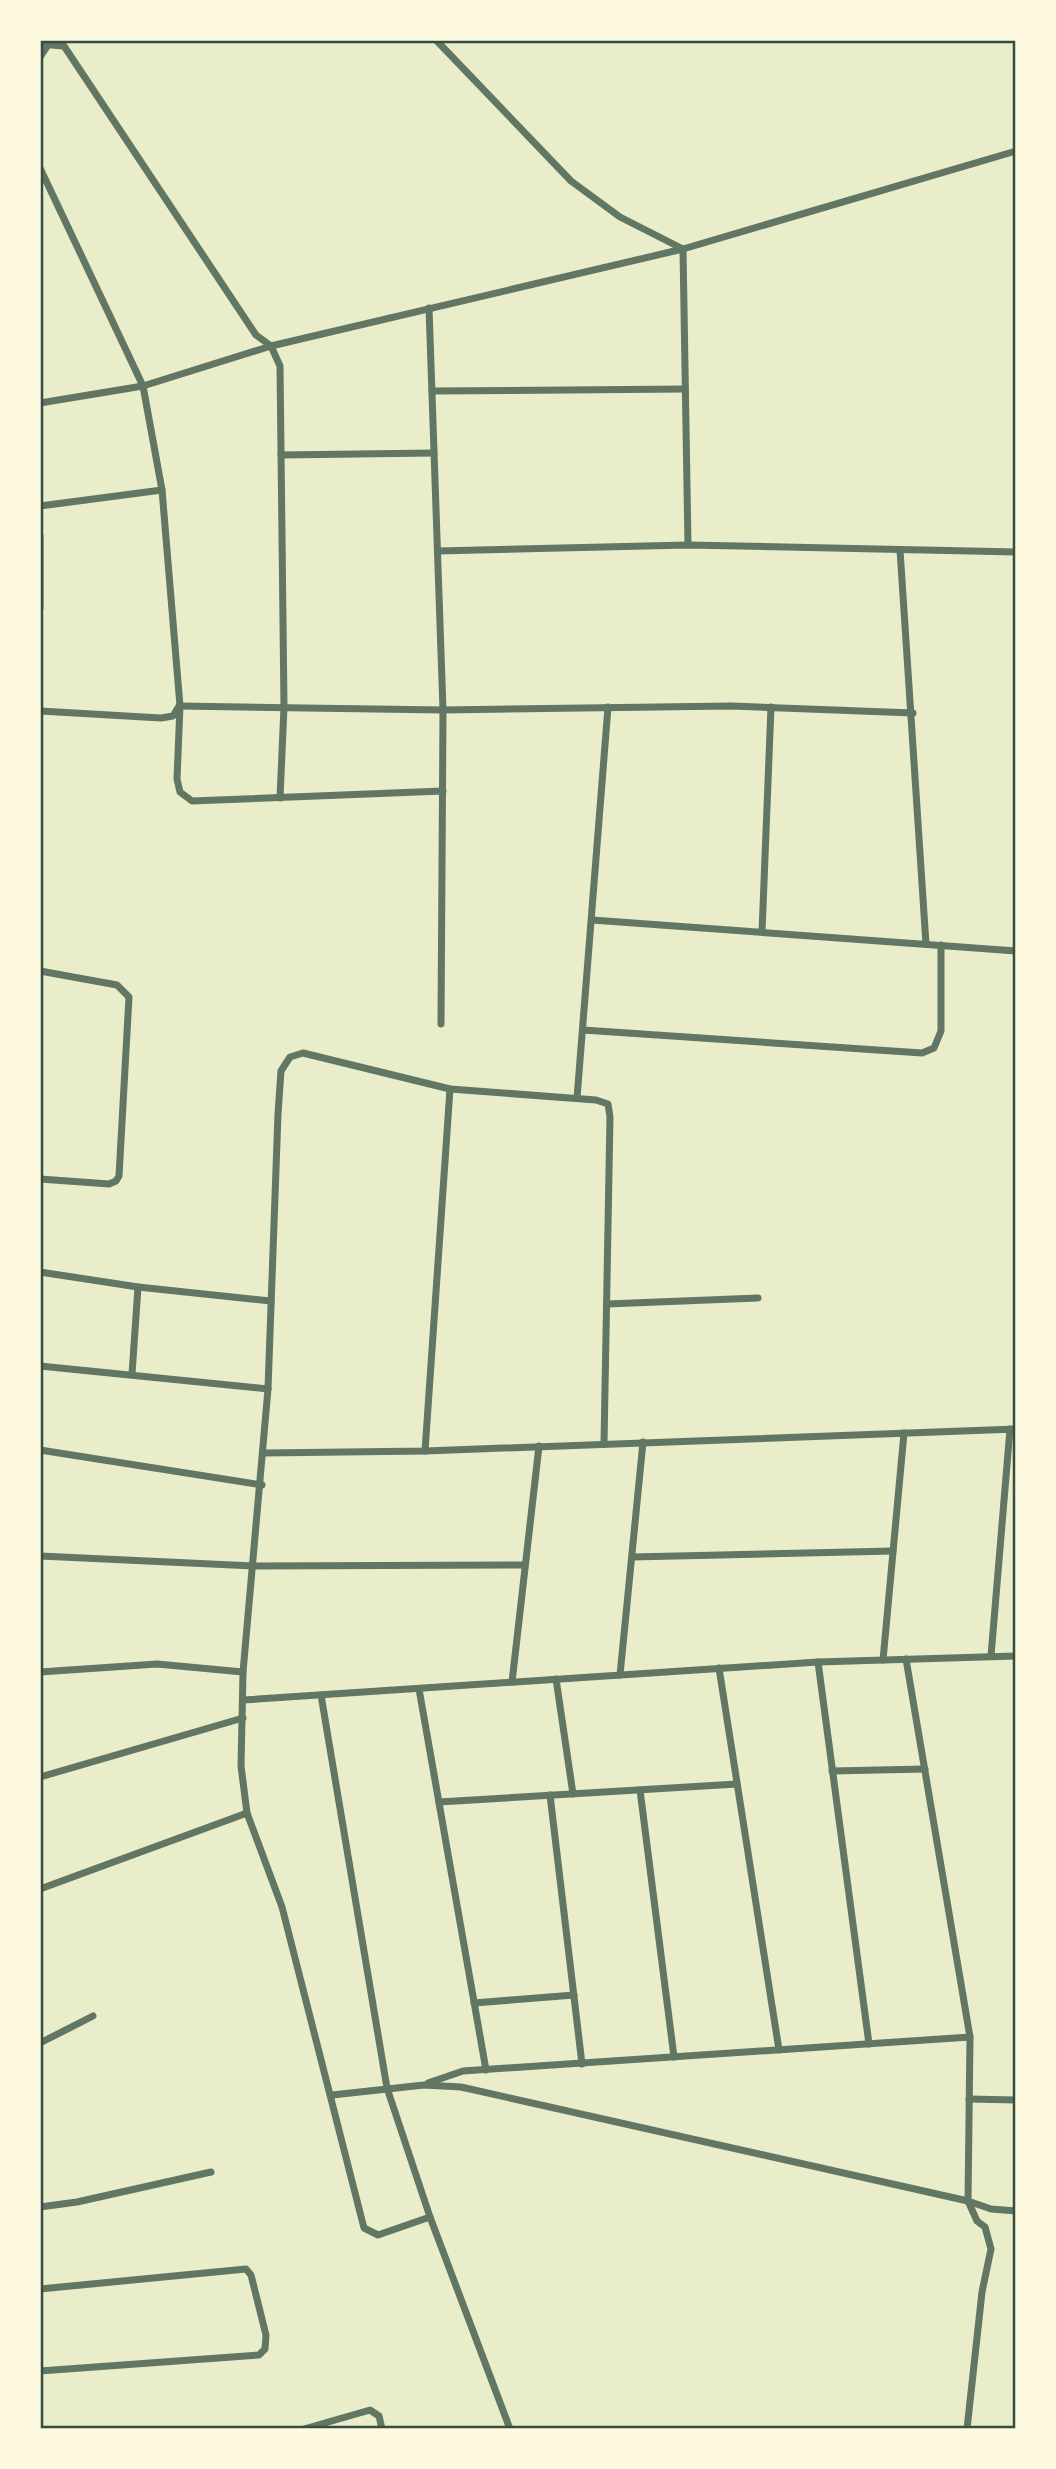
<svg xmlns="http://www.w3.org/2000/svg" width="1056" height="2469" viewBox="0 0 1056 2469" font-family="'IBM Plex Sans',sans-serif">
<rect width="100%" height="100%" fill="#e9edc9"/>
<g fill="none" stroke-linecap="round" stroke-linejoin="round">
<g stroke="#617663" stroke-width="7">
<polyline points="60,40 256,335 271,346 280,366 284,707 280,798"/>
<polyline points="436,40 571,181 620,217 683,249 688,545"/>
<polyline points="40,44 63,46"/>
<polyline points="40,57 48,45"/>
<polyline points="40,168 143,386 162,490 180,706 177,779 180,792 192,801 443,791"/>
<polyline points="429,308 443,710 441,1024"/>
<polyline points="432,391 685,389"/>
<polyline points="40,403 143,386 271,346 683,249 1016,151"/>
<polyline points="281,455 434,453"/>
<polyline points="40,506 162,490"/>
<polyline points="40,536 40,608"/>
<polyline points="900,550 926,944"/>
<polyline points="438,551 688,545 1016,552"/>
<polyline points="180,706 443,710 731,706 913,713"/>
<polyline points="40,711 161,718 173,716 179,706"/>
<polyline points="592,920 1016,951"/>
<polyline points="762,932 771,707"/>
<polyline points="40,971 117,985 129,997 119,1176 116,1181 109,1184 40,1179"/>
<polyline points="583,1030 922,1053 934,1048 941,1031 941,945"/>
<polyline points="577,1098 608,707"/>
<polyline points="40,1272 138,1287 271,1301"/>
<polyline points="607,1304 758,1298"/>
<polyline points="40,1366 268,1389"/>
<polyline points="132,1374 138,1287"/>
<polyline points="40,1450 262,1485"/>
<polyline points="425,1451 450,1089"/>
<polyline points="264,1453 425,1451 1016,1429"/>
<polyline points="40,1556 254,1566 525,1565"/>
<polyline points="632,1557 893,1551"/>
<polyline points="991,1656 1010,1429"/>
<polyline points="906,1659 970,2037 968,2201 977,2221 985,2227 991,2249 982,2292 967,2429"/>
<polyline points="883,1660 904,1433"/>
<polyline points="818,1662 869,2044"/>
<polyline points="719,1668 779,2050"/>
<polyline points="40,1672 157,1664 243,1672"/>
<polyline points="620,1675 643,1442"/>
<polyline points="556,1679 573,1794"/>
<polyline points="512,1682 539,1446"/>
<polyline points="419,1689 486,2070"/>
<polyline points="321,1695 387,2088 430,2217 510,2429"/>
<polyline points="243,1700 818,1662 1016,1656"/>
<polyline points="832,1771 925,1769"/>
<polyline points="40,1777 243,1718"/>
<polyline points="640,1790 674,2057"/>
<polyline points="550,1795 582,2064"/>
<polyline points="439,1802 737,1784"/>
<polyline points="40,1889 247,1813"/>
<polyline points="474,2003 574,1995"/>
<polyline points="40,2043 93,2016"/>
<polyline points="428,2083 463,2071 970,2037"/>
<polyline points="332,2095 424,2085 461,2087 968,2201 991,2209 1016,2211"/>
<polyline points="969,2099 1016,2100"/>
<polyline points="40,2207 77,2202 211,2172"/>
<polyline points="430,2217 378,2235 364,2228 282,1907 247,1813 241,1766 243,1672 268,1389 278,1114 281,1071 290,1057 303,1053 450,1089 596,1100 608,1104 610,1117 604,1444"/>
<polyline points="40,2289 246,2269 251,2275 266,2335 265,2349 259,2355 40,2371"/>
<polyline points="304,2429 370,2410 379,2416 382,2429"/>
</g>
</g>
<rect width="1056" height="2469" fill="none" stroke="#fefae0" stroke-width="84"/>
<rect x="42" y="42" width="972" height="2385" fill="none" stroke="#344e41" stroke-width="2.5"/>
</svg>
